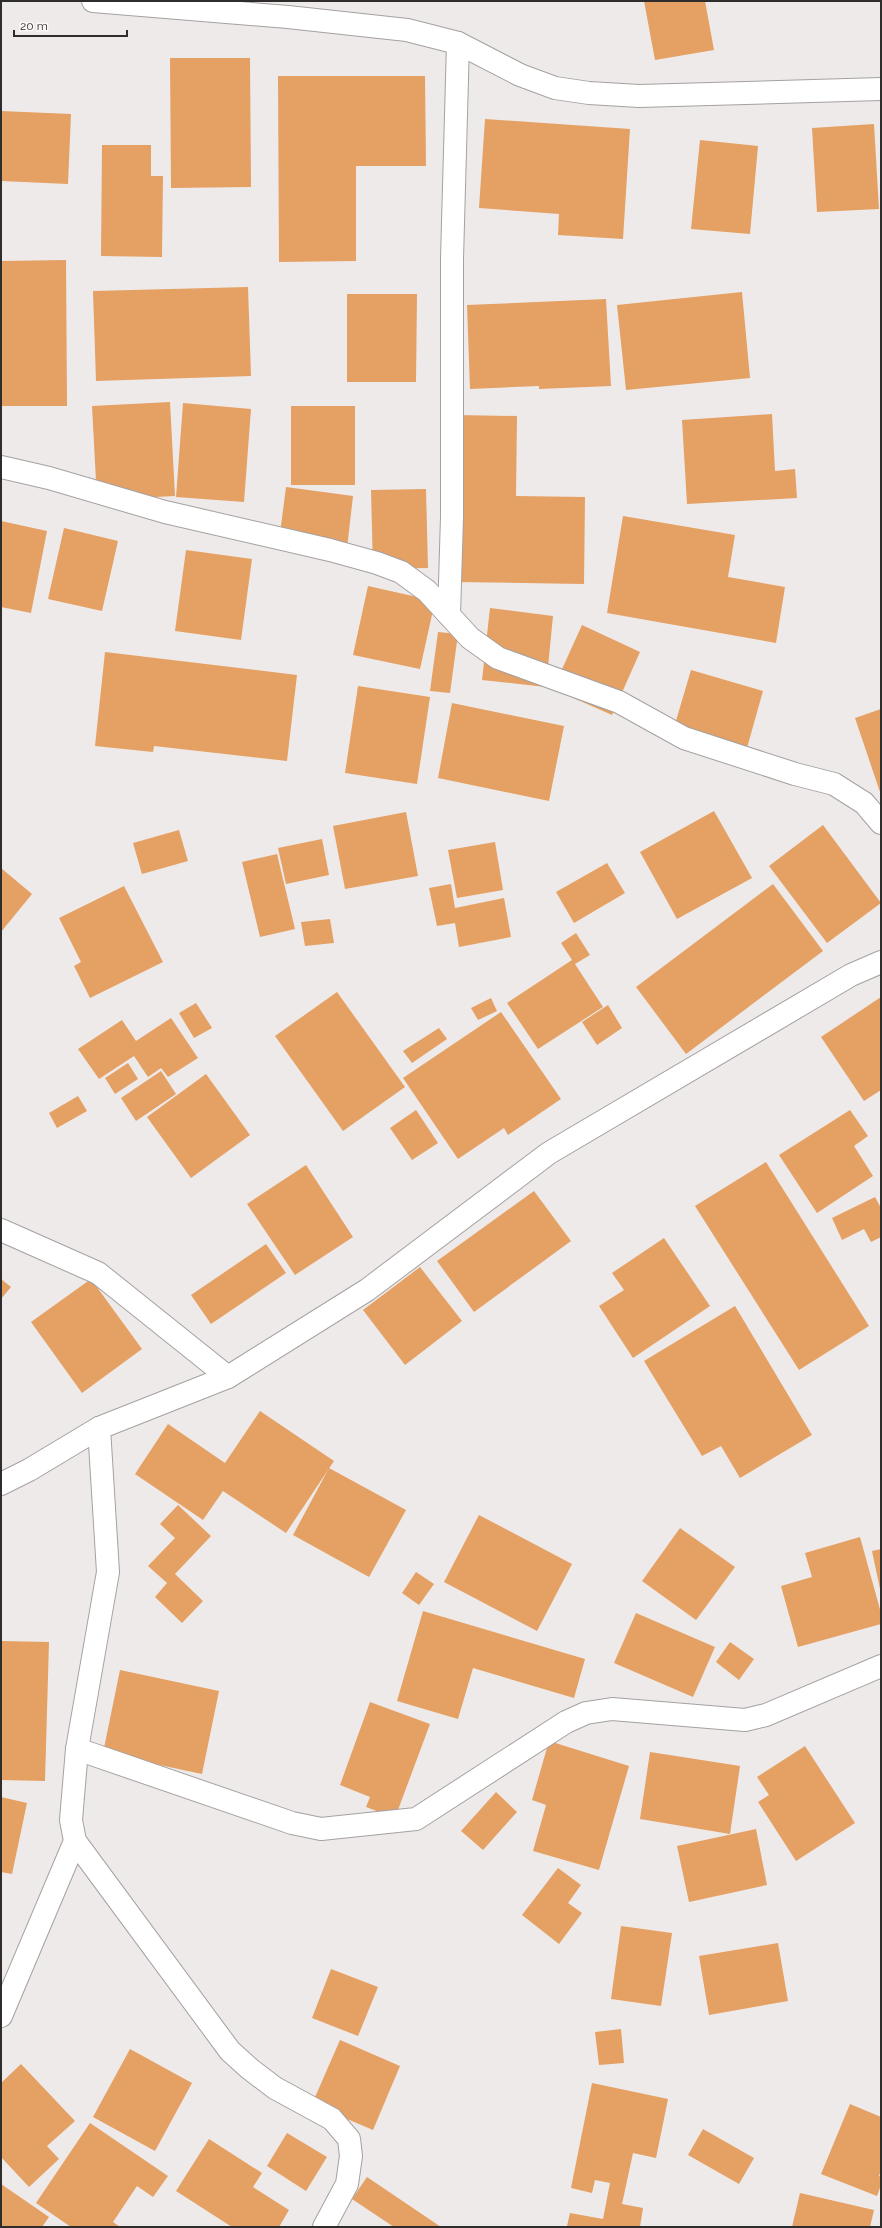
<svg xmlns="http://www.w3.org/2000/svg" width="882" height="2228" viewBox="0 0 882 2228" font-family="Raleway,sans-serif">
<rect width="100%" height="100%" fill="#eeeae9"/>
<g fill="#e5a064">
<polygon points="644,1 705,1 714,50 655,60"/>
<polygon points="170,58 250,58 251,187 171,188"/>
<polygon points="278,76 425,76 426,166 356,166 356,261 279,262"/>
<polygon points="1,111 71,114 68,184 1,181"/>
<polygon points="485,119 630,129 623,239 558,235 559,214 479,208"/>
<polygon points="874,124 879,209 817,212 812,128"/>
<polygon points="700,140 758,146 750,234 691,229"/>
<polygon points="102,145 151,145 151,176 163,176 162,257 101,256"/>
<polygon points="66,260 67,406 1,406 1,261"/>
<polygon points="248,287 251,376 96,381 93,291"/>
<polygon points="742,292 750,378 626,390 617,305"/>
<polygon points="347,294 417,294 416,382 347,382"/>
<polygon points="606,299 611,386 539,389 539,386 470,389 467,305"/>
<polygon points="170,402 175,496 97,500 92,406"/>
<polygon points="183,403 251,409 244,502 176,497"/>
<rect x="291" y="406" width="64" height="79"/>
<polygon points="772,414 775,471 795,469 797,498 687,504 682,420"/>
<polygon points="456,415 517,416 516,496 585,497 584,584 455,582"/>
<polygon points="286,487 353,496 346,557 278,549"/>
<polygon points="426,489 428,568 373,569 371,490"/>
<polygon points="623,516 735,535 728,577 785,587 776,643 607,613"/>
<polygon points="1,521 47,531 31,613 1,607"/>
<polygon points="64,528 118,541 102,611 48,599"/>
<polygon points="186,550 252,559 241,640 175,631"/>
<polygon points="368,586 435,601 420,669 353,655"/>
<polygon points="490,608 553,616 546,687 482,680"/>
<polygon points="582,625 640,652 612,715 553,689"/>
<polygon points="438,632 458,634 450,693 430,691"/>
<polygon points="105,652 297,675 287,761 154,746 153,752 95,746"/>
<polygon points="691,670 763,691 743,762 670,741"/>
<polygon points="358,686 430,697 417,784 345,773"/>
<polygon points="452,703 564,726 549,801 438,778"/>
<polygon points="881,709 881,795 855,718"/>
<polygon points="714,811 752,878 677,919 640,852"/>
<polygon points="406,812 418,876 345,889 333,826"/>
<polygon points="823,825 881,903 827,943 769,866"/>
<polygon points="179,830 188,861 142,874 133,843"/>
<polygon points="322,839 329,875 286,884 278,848"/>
<polygon points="495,842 503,890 457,898 448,850"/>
<polygon points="277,854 295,929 260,937 242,862"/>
<polygon points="607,863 625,893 574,923 556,892"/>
<polygon points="1,868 32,894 1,932"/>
<polygon points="451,884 455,908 504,898 511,937 459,947 455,923 437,926 429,888"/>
<polygon points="773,884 823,951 686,1054 636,987"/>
<polygon points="124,886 163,962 90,998 74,966 81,962 59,918"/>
<polygon points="330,919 334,943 305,946 301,922"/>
<polygon points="576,933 590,955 575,964 603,1007 538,1049 507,1003 572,960 561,943"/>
<polygon points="337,992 405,1087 343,1131 275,1036"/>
<polygon points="881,997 881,1090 864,1101 821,1037"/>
<polygon points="491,998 497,1011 478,1020 471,1008"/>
<polygon points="196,1003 212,1028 194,1038 179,1013"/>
<polygon points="608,1005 622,1028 597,1045 582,1022"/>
<polygon points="501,1012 561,1099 508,1135 504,1128 458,1159 403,1078"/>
<polygon points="171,1018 198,1058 168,1077 161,1068 148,1077 134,1056 99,1079 78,1049 122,1020 136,1041"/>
<polygon points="439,1028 447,1039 412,1063 403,1051"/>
<polygon points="128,1063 138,1079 115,1094 105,1078"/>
<polygon points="161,1071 176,1094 136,1121 121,1098"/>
<polygon points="206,1074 250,1135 191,1178 147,1117"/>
<polygon points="78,1096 87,1111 57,1128 49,1113"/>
<polygon points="416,1110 438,1143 412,1160 390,1128"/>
<polygon points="850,1110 868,1136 854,1146 873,1176 817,1213 779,1155"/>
<polygon points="766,1162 869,1326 799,1370 695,1206"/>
<polygon points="306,1165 353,1237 295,1275 247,1204"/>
<polygon points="534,1191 571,1241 474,1312 437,1261"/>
<polygon points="875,1197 881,1208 881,1237 871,1242 864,1229 842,1240 832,1218"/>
<polygon points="664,1238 710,1306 633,1358 599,1306 624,1290 612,1273"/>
<polygon points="266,1244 286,1273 211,1324 191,1295"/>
<polygon points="420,1267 462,1321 405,1365 363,1310"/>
<polygon points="1,1279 11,1287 1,1299"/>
<polygon points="91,1279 142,1349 82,1393 31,1322"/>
<polygon points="735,1306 812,1435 740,1478 721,1446 702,1456 644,1361"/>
<polygon points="260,1411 334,1461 286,1533 223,1491 203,1520 135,1474 168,1424 225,1463"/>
<polygon points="329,1468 406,1510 369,1577 293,1535"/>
<polygon points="178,1505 211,1536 175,1574 203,1601 182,1623 155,1597 167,1583 148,1566 175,1538 160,1524"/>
<polygon points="479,1515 572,1564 537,1631 444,1582"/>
<polygon points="680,1528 735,1567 696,1620 642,1581"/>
<polygon points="860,1537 881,1613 881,1624 798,1647 781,1586 812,1577 805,1553"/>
<polygon points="881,1549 881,1589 880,1589 872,1551"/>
<polygon points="416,1572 434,1584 419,1605 402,1593"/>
<polygon points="423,1611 585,1659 574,1698 473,1668 458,1719 397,1701"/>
<polygon points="636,1613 715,1647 693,1697 614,1663"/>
<polygon points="1,1641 49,1642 45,1781 1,1780"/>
<polygon points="730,1642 754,1659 739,1680 716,1662"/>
<polygon points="120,1670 219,1691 202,1774 103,1753"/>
<polygon points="370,1702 430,1724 395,1818 366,1807 370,1797 340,1785"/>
<polygon points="549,1741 629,1766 599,1870 533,1851 546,1805 532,1800"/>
<polygon points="805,1746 855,1823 796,1861 758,1802 769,1795 757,1777"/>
<polygon points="650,1752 740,1766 730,1834 640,1819"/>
<polygon points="496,1792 517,1812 483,1850 461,1831"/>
<polygon points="1,1797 27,1803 12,1874 1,1872"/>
<polygon points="756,1829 767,1885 689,1902 677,1846"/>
<polygon points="558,1868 581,1885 568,1903 582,1913 559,1944 522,1915"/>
<polygon points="621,1926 672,1933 661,2006 611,1999"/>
<polygon points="778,1943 788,2001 709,2015 699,1956"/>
<polygon points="331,1969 378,1987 358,2036 312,2018"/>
<polygon points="621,2029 624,2063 599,2065 595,2032"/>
<polygon points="340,2040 400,2066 373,2130 312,2104"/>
<polygon points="130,2049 192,2083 155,2151 93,2117"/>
<polygon points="21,2064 75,2121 47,2146 59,2159 29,2187 1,2157 1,2083"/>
<polygon points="592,2083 668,2099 656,2158 633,2153 622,2204 643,2208 640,2227 567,2226 570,2213 603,2219 610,2183 595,2180 592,2193 571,2188"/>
<polygon points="850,2104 881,2117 881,2170 879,2176 881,2177 881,2185 877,2196 821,2174"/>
<polygon points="90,2123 168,2176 153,2197 137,2186 113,2222 120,2227 71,2227 36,2203"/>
<polygon points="703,2129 754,2158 739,2184 688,2155"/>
<polygon points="287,2133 327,2157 306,2191 267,2166"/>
<polygon points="209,2139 262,2173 253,2187 289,2210 279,2227 232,2227 176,2191"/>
<polygon points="367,2177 441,2227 394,2227 352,2199"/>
<polygon points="1,2184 49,2217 42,2227 1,2227"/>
<polygon points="800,2193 874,2210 870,2227 792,2227"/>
</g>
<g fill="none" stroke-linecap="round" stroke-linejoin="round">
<g stroke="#a5a1a1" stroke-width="24">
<g id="minor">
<polyline points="93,1 288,17 407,30 458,43 520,75 555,88 589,93 639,96 881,89"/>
<polyline points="1,467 49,478 165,512 330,550 377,563 401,572 427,591 470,638 498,658 619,702 684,738 795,774 834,784 864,803 881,823"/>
<polyline points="449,615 452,517 452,259 458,43"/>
<polyline points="1,1230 98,1273 228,1377"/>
<polyline points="77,1749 292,1823 321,1829 416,1819 566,1722 586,1713 612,1709 745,1720 766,1715 881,1666"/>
<polyline points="75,1841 230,2051 250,2069 275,2088 332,2119 349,2139 351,2156 347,2184 324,2227"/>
<polyline points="1,2016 75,1841 71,1820 77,1749 108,1572 99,1428"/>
</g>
</g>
<g stroke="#a5a1a1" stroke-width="24">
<polyline id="tertiary" points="1,1484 29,1470 99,1428 228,1377 367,1290 549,1153 851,975 881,962"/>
</g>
<use href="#minor" stroke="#fff" stroke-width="22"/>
<use href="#tertiary" stroke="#fff" stroke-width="22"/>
</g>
<rect width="882" height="2228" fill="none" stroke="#2e2d2c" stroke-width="4"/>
<path d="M14 30v6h113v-6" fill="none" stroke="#2e2d2c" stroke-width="2"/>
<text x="20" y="30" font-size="12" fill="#2e2d2c" stroke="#fcf7f7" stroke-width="3" paint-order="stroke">20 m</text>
</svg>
